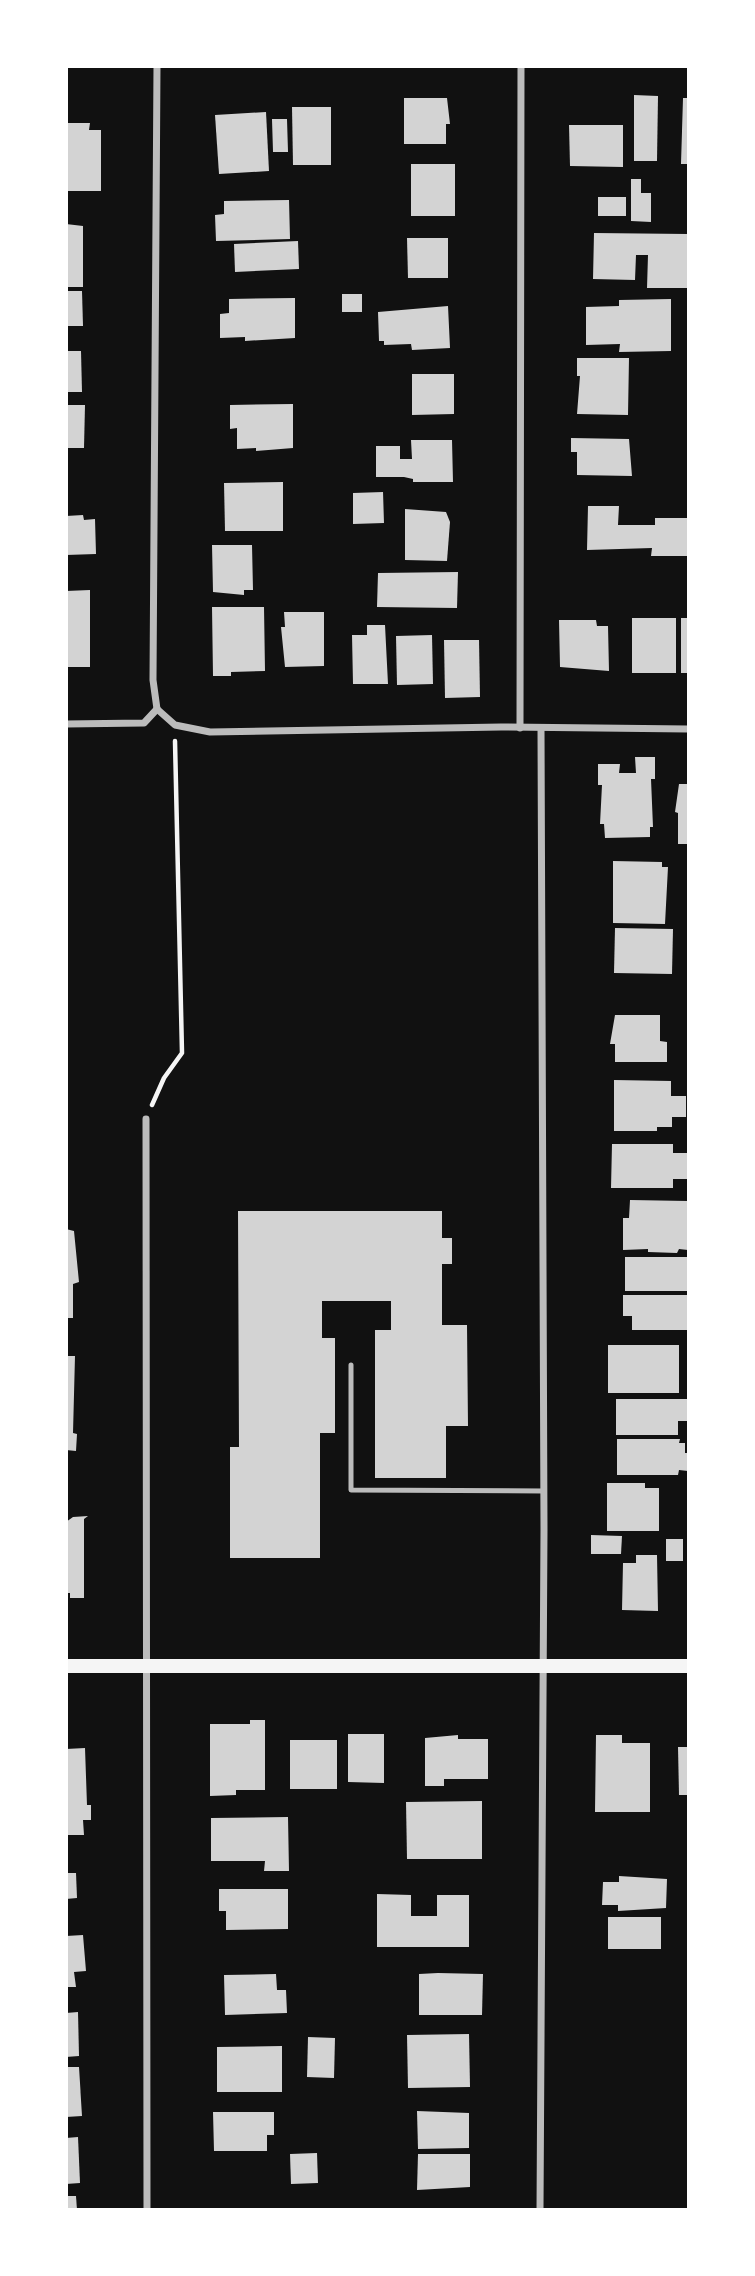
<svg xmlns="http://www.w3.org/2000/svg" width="755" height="2276" viewBox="0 0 755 2276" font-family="Poppins,sans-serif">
<rect width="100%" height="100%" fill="#111"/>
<g fill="#d3d3d3">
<polygon points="634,95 658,96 657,161 634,161"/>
<polygon points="404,98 447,98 450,124 446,124 446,144 404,144"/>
<polygon points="683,98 688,98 688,164 681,164"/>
<polygon points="292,107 331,107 331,165 293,165"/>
<polygon points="266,112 269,171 219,174 215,115"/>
<polygon points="272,119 287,119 288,152 273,152"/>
<polygon points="66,123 90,123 89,130 101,130 101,191 66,191"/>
<polygon points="569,125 623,125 623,167 570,166"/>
<rect x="411" y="164" width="44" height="52"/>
<polygon points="631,179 641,179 641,193 651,193 651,222 631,221"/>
<rect x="598" y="197" width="28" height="19"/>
<polygon points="289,200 290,239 216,241 215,215 224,214 224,201"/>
<polygon points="66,224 83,226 83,287 66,287"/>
<polygon points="594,233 688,234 688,288 647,288 648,255 636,255 635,280 593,279"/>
<polygon points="407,238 448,238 448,278 408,278"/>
<polygon points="298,241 299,269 235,272 234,244"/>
<polygon points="66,291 82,291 83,326 66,326"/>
<rect x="342" y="294" width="20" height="18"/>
<polygon points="295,298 295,338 245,341 245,337 220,338 220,314 229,313 229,299"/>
<polygon points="671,299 671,351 619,352 620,344 586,345 586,307 619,306 619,300"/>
<polygon points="448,306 450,348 412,350 411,344 384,345 384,341 379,341 378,312"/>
<polygon points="66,351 81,351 82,392 66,392"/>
<polygon points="577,358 629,358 628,415 577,414 580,376 577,376"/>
<polygon points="412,374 454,374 454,414 412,415"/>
<polygon points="293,404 293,448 256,451 256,448 237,449 237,428 230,429 230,405"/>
<polygon points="66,405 85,405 84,448 66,448"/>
<polygon points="571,438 629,439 632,476 577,475 577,452 571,452"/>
<polygon points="411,440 452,440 453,482 413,482 413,479 404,477 376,477 376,446 400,446 400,459 412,459"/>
<polygon points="283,482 283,531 225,531 224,483"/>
<polygon points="383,492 384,523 353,524 353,493"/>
<polygon points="588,506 619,506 618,525 655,525 655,518 688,518 688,556 651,556 652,548 587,550"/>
<polygon points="405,509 446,512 450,522 447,561 405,560"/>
<polygon points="83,515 84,520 95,519 96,554 66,555 66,516"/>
<polygon points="212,545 252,545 253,590 244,590 244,595 213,592"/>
<polygon points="458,572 457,608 377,607 378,573"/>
<polygon points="90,590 90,667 66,667 66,591"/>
<polygon points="212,607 264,607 265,671 231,672 231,676 213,676"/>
<polygon points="284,612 324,612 324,666 285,667 281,627 285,627"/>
<rect x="632" y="618" width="44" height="55"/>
<rect x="681" y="618" width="7" height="55"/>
<polygon points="559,620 596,620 597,626 608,626 609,671 560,667"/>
<polygon points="367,625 385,625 388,684 353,684 352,635 367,635"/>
<polygon points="432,635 433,684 397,685 396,636"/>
<polygon points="444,640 479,640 480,697 445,698"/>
<polygon points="635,757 655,757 655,779 651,779 653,827 650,827 650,837 605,838 604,824 600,824 602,785 598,785 598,764 620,764 619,773 636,773"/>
<polygon points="679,784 688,784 688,844 678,844 678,813 675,812"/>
<polygon points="613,861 662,862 662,867 668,867 665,924 613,923"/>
<polygon points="615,928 673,929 672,974 614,973"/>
<polygon points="615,1015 660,1015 660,1041 667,1042 667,1062 615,1062 615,1044 610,1044"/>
<polygon points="614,1080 671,1081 671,1096 686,1096 686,1117 672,1117 672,1127 657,1127 657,1131 614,1131"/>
<polygon points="612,1144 673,1144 673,1153 687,1153 687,1179 673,1179 673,1188 611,1188"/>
<polygon points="630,1200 688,1201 688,1250 679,1249 677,1253 648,1252 648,1249 623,1250 623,1218 629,1218"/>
<polygon points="238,1211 442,1211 442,1238 452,1238 452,1264 442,1264 442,1325 467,1325 468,1426 446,1426 446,1478 375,1478 375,1330 391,1330 391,1301 322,1301 322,1338 335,1338 335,1433 320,1433 320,1558 230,1558 230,1447 239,1447"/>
<polygon points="66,1229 74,1231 79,1282 73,1284 73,1318 66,1318"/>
<rect x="625" y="1257" width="63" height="34"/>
<polygon points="623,1295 688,1295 688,1330 632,1330 632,1316 623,1316"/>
<rect x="608" y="1345" width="71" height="48"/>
<polygon points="66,1356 75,1356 73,1433 77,1434 76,1451 66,1450"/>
<polygon points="616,1399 688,1399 688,1421 678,1421 678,1435 616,1435"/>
<polygon points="617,1439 680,1439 679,1443 685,1443 685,1453 688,1453 688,1471 679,1470 678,1475 617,1475"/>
<polygon points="607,1483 645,1483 645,1488 659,1488 659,1531 607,1531"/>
<polygon points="88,1516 84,1519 84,1598 70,1598 70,1593 66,1593 66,1522 73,1517"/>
<polygon points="591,1535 622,1536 621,1554 591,1554"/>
<rect x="666" y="1539" width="17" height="22"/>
<polygon points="636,1555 657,1555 658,1611 622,1610 623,1563 636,1563"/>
<polygon points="250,1720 265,1720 265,1790 236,1790 236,1795 210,1796 210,1724 250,1724"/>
<polygon points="348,1734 384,1734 384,1783 348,1782"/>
<polygon points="458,1735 458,1739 488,1739 488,1779 444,1779 444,1786 425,1786 425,1738"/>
<polygon points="596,1735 622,1735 622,1743 650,1743 650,1812 595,1812"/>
<rect x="290" y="1740" width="47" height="49"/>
<polygon points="678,1747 688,1747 688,1795 679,1795"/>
<polygon points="85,1748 87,1805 91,1805 91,1820 83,1820 84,1835 66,1835 66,1749"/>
<polygon points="482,1801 482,1859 407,1859 406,1802"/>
<polygon points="288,1817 289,1871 264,1871 265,1861 211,1861 211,1818"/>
<polygon points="66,1873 76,1873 77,1898 66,1899"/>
<polygon points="619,1876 667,1879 666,1908 618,1911 618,1905 602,1905 603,1882 619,1882"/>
<polygon points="219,1889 288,1889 288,1929 226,1930 226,1911 219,1911"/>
<polygon points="377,1894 411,1895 411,1916 437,1916 437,1895 469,1895 469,1947 377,1947"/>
<rect x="608" y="1917" width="53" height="32"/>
<polygon points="83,1935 86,1971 74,1972 76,1987 66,1987 66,1936"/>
<polygon points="438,1973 483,1974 482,2015 419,2015 419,1974"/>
<polygon points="276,1974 277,1990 286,1990 287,2013 225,2015 224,1975"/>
<polygon points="78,2012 79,2056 66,2057 66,2013"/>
<polygon points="469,2034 470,2087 408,2088 407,2035"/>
<polygon points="308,2037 335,2038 334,2078 307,2077"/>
<polygon points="282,2046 282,2092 217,2092 217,2047"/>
<polygon points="66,2067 79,2067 82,2116 66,2117"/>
<polygon points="417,2111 469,2113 469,2148 418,2149"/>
<polygon points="213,2112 274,2112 274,2135 267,2135 267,2151 214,2151"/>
<polygon points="78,2137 80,2183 66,2184 66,2138"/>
<polygon points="317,2153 318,2183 291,2184 290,2154"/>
<polygon points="418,2154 470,2154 470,2187 417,2190"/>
<polygon points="66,2196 76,2196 77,2210 66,2210"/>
</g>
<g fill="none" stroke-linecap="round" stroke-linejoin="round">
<polyline stroke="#f5f5f5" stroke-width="4.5" points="152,1105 164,1078 182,1053 175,741"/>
<polyline stroke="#bcbcbc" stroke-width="5" points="351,1365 351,1490 544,1491"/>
<g stroke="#bcbcbc" stroke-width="7">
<polyline points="157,709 153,680 157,66"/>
<polyline points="157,709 175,725 210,732 501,727 688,729"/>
<polyline points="66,724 144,723 157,709"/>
<polyline points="520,728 521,66"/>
<polyline points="146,1119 147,2210"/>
<polyline points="540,2210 544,1530 541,728"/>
</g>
<polyline stroke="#f5f5f5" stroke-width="14" points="66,1666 688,1666"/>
</g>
<rect width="755" height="2276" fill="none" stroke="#ffffff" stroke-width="136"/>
</svg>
